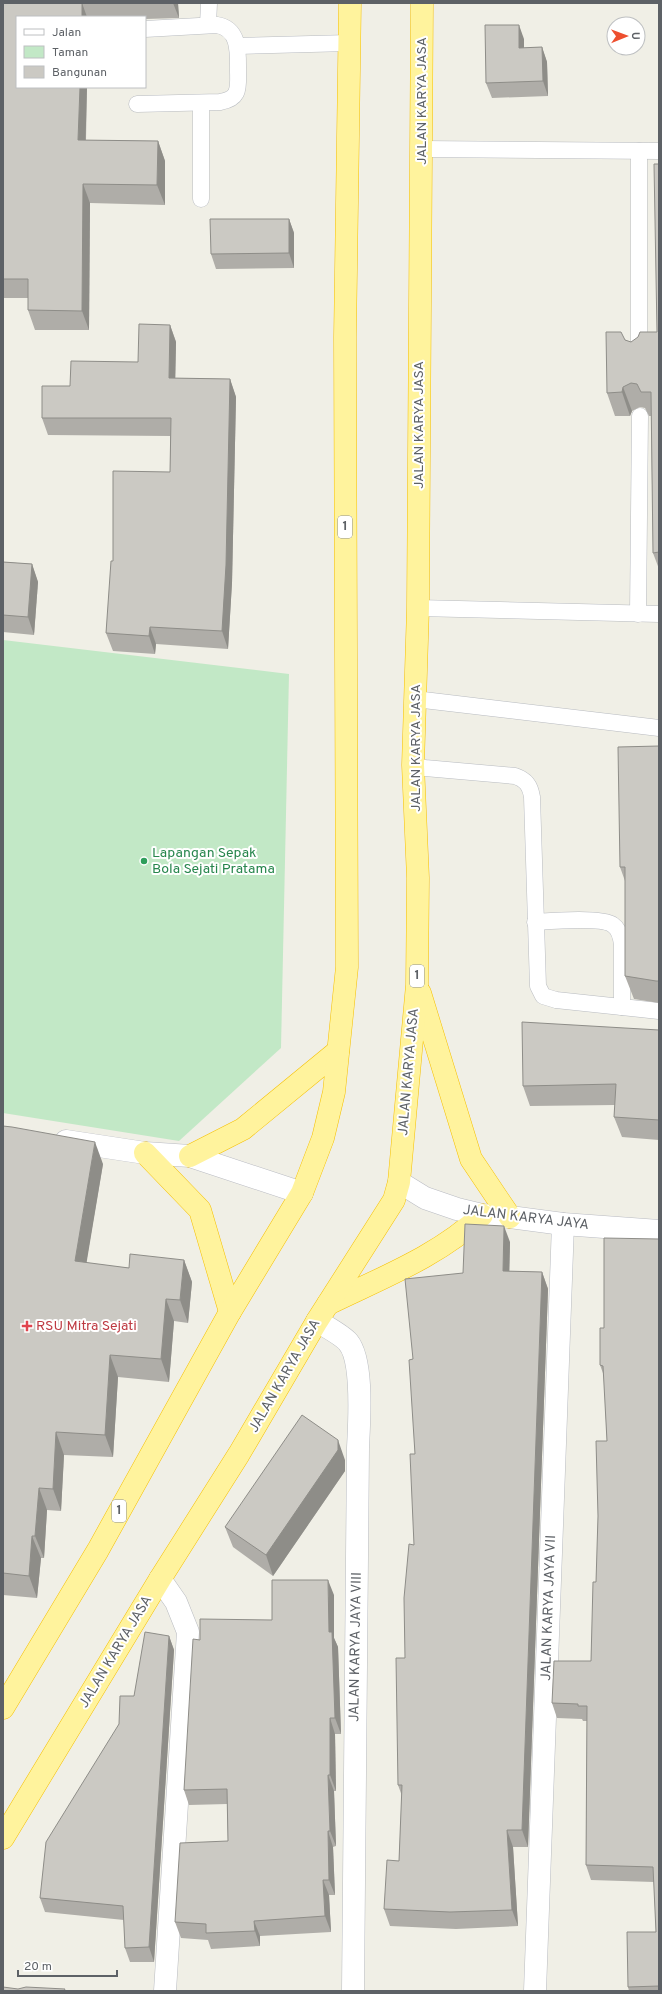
<svg xmlns="http://www.w3.org/2000/svg" width="662" height="1994" viewBox="0 0 662 1994" font-family="Overpass,sans-serif">
<rect width="100%" height="100%" fill="#f0efe6"/>
<polygon fill="#c2e8c6" points="3,640 289,674 281,1048 179,1141 3,1113"/>
<g fill="none" stroke-linecap="round" stroke-linejoin="round">
<g stroke="#b8bbc0" stroke-width="17">
<g id="service">
<polyline points="208,25 209,3"/>
<polyline points="238,46 349,43"/>
<path d="M137,104L220,102C226,101 233,99 236,93C239,87 238,78 238,71C238,53 240,29 217,25L145,29"/>
<polyline points="422,149 659,151"/>
<polyline points="201,199 201,103"/>
<polyline points="639,356 639,151"/>
<polyline points="418,608 659,614"/>
<polyline points="638,614 640,416"/>
<polyline points="415,699 659,728"/>
<path d="M413,765L425,768L515,776C526,780 530,785 532,797L538,986L543,996L556,1000L659,1011"/>
<path d="M535,922C551,921 602,917 613,925C619,929 621,937 622,944V1007"/>
</g>
</g>
<g stroke="#b8bbc0" stroke-width="23">
<g id="minor">
<path d="M317,1321C325,1326 342,1335 348,1342C364,1361 359,1424 358,1448L353,1991"/>
<polyline points="160,1579 176,1602 188,1632 165,1991"/>
<polyline points="535,1991 563,1224"/>
</g>
</g>
<g stroke="#b9bbc2" stroke-width="23">
<g id="secondary">
<polyline points="66,1141 145,1153 190,1156 302,1193"/>
<polyline points="399,1182 425,1198 457,1209 482,1215 510,1217 563,1224 659,1231"/>
</g>
</g>
<g stroke="#f6c000" stroke-width="23">
<g id="trunk">
<polyline points="420,993 471,1159 510,1217"/>
<polyline points="145,1153 200,1210 230,1312"/>
<polyline points="190,1156 243,1129 338,1051"/>
<path d="M328,1304C381,1278 439,1256 482,1215"/>
<polyline points="3,1708 98,1550 230,1312 302,1193 323,1138 334,1092 347,967 345,337 350,3"/>
<polyline points="3,1838 160,1579 239,1454 317,1321 394,1200 399,1182 417,985 418,878 413,765 418,608 422,3"/>
</g>
</g>
<use href="#service" stroke="#fff" stroke-width="16"/>
<use href="#minor" stroke="#fff" stroke-width="22"/>
<use href="#secondary" stroke="#fff" stroke-width="22"/>
<use href="#trunk" stroke="#fff39d" stroke-width="22"/>
</g>
<g fill="#afada8">
<polygon points="3,3 178,3 179,18 145,19 145,17 17,17 17,87 87,87 86,140 158,141 165,161 165,205 90,203 89,330 35,330 28,310 28,298 3,298"/>
<polygon points="524,39 524,48 542,47 547,62 548,96 492,98 486,83"/>
<polygon points="659,164 659,569 653,553 651,416 649,416 645,408 640,407 632,411 630,416 615,416 607,393 625,340 631,342 657,332"/>
<polygon points="289,219 294,233 294,268 216,269 211,254"/>
<polygon points="170,325 176,342 175,378 230,379 236,397 232,583 228,649 156,644 155,654 113,651 106,633 113,561 170,472 170,436 48,435 42,418 70,386 138,362"/>
<polygon points="3,562 32,564 38,582 34,635 3,632"/>
<polygon points="659,746 659,1003 634,999 625,976 625,881 620,867"/>
<polygon points="659,1030 659,1140 622,1137 614,1117 615,1105 530,1106 523,1086"/>
<polygon points="3,1126 103,1164 86,1263 129,1268 184,1260 192,1282 188,1323 174,1321 169,1382 118,1377 113,1457 64,1455 61,1511 47,1510 44,1558 41,1558 37,1598 3,1595"/>
<polygon points="659,1239 659,1991 629,1991 628,1987 656,1932 654,1882 591,1880 586,1865 587,1721 583,1721 582,1719 557,1718 552,1703 591,1661 596,1582 607,1441 604,1376 600,1365 604,1328"/>
<polygon points="510,1242 509,1271 542,1272 548,1289 528,1847 513,1847 518,1926 456,1929 390,1926 384,1909 399,1861 402,1796 398,1785 405,1658 414,1545 415,1454 413,1359 463,1273"/>
<polygon points="345,1460 345,1471 273,1576 233,1547 225,1527"/>
<polygon points="334,1595 334,1638 338,1647 341,1734 335,1734 336,1791 334,1791 336,1846 333,1847 335,1895 329,1895 331,1932 260,1936 260,1946 211,1949 208,1940 181,1938 175,1922 228,1841 227,1804 189,1805 184,1790 200,1640 272,1620"/>
<polygon points="169,1636 174,1650 154,1962 130,1962 125,1948 124,1920 45,1912 40,1898 119,1724 134,1696"/>
</g>
<g fill="#8e8d88">
<polygon points="82,3 87,17 82,17"/>
<polygon points="173,3 178,3 179,18"/>
<polygon points="519,25 524,39 524,62 519,48"/>
<polygon points="542,47 547,62 548,96 543,81"/>
<polygon points="80,87 87,87 85,159 78,140"/>
<polygon points="158,141 165,161 165,205 157,185"/>
<polygon points="83,184 90,203 89,330 82,311"/>
<polygon points="289,219 294,233 294,268 289,253"/>
<polygon points="170,325 176,342 175,395 169,378"/>
<polygon points="230,379 236,397 232,583 228,649 222,631"/>
<polygon points="623,387 632,411 630,416 622,392"/>
<polygon points="32,564 38,582 34,635 28,617"/>
<polygon points="150,627 156,644 155,654 149,636"/>
<polygon points="95,1142 103,1164 83,1284 75,1261"/>
<polygon points="504,1226 510,1242 509,1288 503,1271"/>
<polygon points="184,1260 192,1282 188,1323 180,1300"/>
<polygon points="542,1272 548,1289 528,1847 522,1830"/>
<polygon points="166,1299 174,1321 169,1382 161,1359"/>
<polygon points="110,1355 118,1377 113,1457 105,1435"/>
<polygon points="56,1432 64,1455 61,1511 53,1489"/>
<polygon points="338,1440 345,1460 345,1471 273,1576 266,1555"/>
<polygon points="39,1488 47,1510 44,1558 35,1536"/>
<polygon points="32,1536 41,1558 37,1598 29,1576"/>
<polygon points="328,1580 334,1595 334,1638 338,1647 341,1734 335,1718 329,1632"/>
<polygon points="169,1636 174,1650 154,1962 149,1947"/>
<polygon points="330,1718 335,1734 336,1791 330,1775"/>
<polygon points="328,1775 334,1791 336,1846 330,1831"/>
<polygon points="507,1830 513,1847 518,1926 512,1910"/>
<polygon points="328,1831 333,1847 335,1895 329,1880"/>
<polygon points="323,1880 329,1895 331,1932 325,1916"/>
<polygon points="254,1921 260,1936 260,1946 255,1931"/>
</g>
<g fill="#cbc9c3" stroke="#8e8d88">
<polygon points="3,3 106,3 82,3 82,17 17,17 17,87 80,87 78,140 158,141 157,185 83,184 82,311 28,310 28,279 3,279"/>
<polygon points="485,25 519,25 519,48 542,47 543,81 486,83"/>
<polygon points="654,164 659,164 659,552 653,553 651,392 641,392 637,384 631,383 623,387 622,392 607,393 606,332 621,332 625,340 631,342 638,337 640,332 657,332"/>
<polygon points="210,219 289,219 289,253 211,254"/>
<polygon points="139,324 170,325 169,378 230,379 226,565 222,631 150,627 149,636 106,633 111,561 113,561 113,471 170,472 171,418 42,418 42,386 70,386 71,361 138,362"/>
<polygon points="3,562 32,564 28,617 3,615"/>
<polygon points="659,746 659,981 656,981 625,976 625,867 620,867 618,747"/>
<polygon points="522,1022 659,1030 659,1120 614,1117 616,1084 523,1086"/>
<polygon points="3,1126 12,1127 95,1142 75,1261 129,1268 130,1254 184,1260 180,1300 166,1299 161,1359 110,1355 105,1435 56,1432 53,1489 39,1488 35,1536 32,1536 29,1576 3,1573"/>
<polygon points="465,1224 504,1226 503,1271 542,1272 522,1830 507,1830 512,1910 450,1912 384,1909 387,1860 399,1861 402,1785 398,1785 396,1658 405,1658 404,1598 409,1544 414,1545 410,1454 415,1454 409,1360 413,1359 405,1279 463,1273"/>
<polygon points="604,1238 659,1239 659,1986 628,1987 627,1932 656,1932 653,1867 586,1865 587,1706 578,1706 578,1704 552,1703 554,1661 591,1661 593,1582 596,1582 598,1516 596,1441 607,1441 603,1366 600,1365 600,1328 604,1328"/>
<polygon points="302,1415 338,1440 338,1450 266,1555 225,1527"/>
<polygon points="272,1580 328,1580 329,1632 332,1632 335,1718 330,1718 330,1775 328,1775 330,1831 328,1831 329,1880 323,1880 325,1916 254,1921 255,1931 206,1933 206,1924 175,1922 180,1843 228,1841 227,1789 184,1790 193,1639 200,1640 200,1619 272,1620"/>
<polygon points="145,1632 169,1636 149,1947 125,1948 123,1906 40,1898 46,1842 119,1724 120,1696 134,1696"/>
<polygon points="3,1987 18,1989 26,1987 65,1989 64,1991 3,1991"/>
</g>
<circle fill="#2e9e5b" stroke="#fff" stroke-width="1.5" cx="144" cy="861" r="4"/>
<path fill="#e0444e" stroke="#fff" stroke-width="1.5" d="M25 1320h4v4h4v4h-4v4h-4v-4h-4v-4h4z"/>
<g text-anchor="middle" dominant-baseline="central" stroke-width="4" stroke-linejoin="round" paint-order="stroke">
<g fill="#fff" stroke="#8e9094" stroke-width="1">
<rect x="338" y="516" width="14" height="22" rx="3"/>
<rect x="410" y="965" width="14" height="22" rx="3"/>
<rect x="112" y="1500" width="14" height="22" rx="3"/>
</g>
<g font-size="13" font-weight="bold" fill="#5d6166">
<text x="345" y="527">1</text>
<text x="417" y="976">1</text>
<text x="119" y="1511">1</text>
</g>
<g font-size="14" fill="#5d6166" stroke="#fff">
<text transform="translate(422 101) rotate(-90)">JALAN KARYA JASA</text>
<text transform="translate(419 425) rotate(-90)">JALAN KARYA JASA</text>
<text transform="translate(416 748) rotate(-90)">JALAN KARYA JASA</text>
<text transform="translate(409 1072) rotate(-85)">JALAN KARYA JASA</text>
<text transform="translate(526 1218) rotate(7)">JALAN KARYA JAYA</text>
<text transform="translate(285 1376) rotate(-60)">JALAN KARYA JASA</text>
<text transform="translate(549 1608) rotate(-88)">JALAN KARYA JAYA VII</text>
<text transform="translate(356 1647) rotate(-89)">JALAN KARYA JAYA VIII</text>
<text transform="translate(116 1652) rotate(-59)">JALAN KARYA JASA</text>
</g>
<g font-size="14" fill="#27864d" stroke="#fff" text-anchor="start">
<text x="152" y="853">Lapangan Sepak<tspan x="152" dy="16">Bola Sejati Pratama</tspan></text>
</g>
<g font-size="14" fill="#be3a42" stroke="#fff" text-anchor="start">
<text x="36" y="1326">RSU Mitra Sejati</text>
</g>
</g>
<rect width="662" height="1994" fill="none" stroke="#5d6166" stroke-width="8"/>
<rect x="16" y="16" width="130" height="72" fill="#ffffff" stroke="#bec0c2"/>
<rect x="24" y="29" width="20" height="6" fill="#ffffff" stroke="#bec0c2"/>
<text x="52" y="36" font-size="12" fill="#5d6166">Jalan</text>
<rect x="24" y="46" width="20" height="12" fill="#c2e8c6" stroke="#bec0c2"/>
<text x="52" y="56" font-size="12" fill="#5d6166">Taman</text>
<rect x="24" y="66" width="20" height="12" fill="#cbc9c3" stroke="#bec0c2"/>
<text x="52" y="76" font-size="12" fill="#5d6166">Bangunan</text>
<g transform="translate(626 36) rotate(89)"><circle r="19" fill="#ffffff" stroke="#bec0c2"/>
<path d="M0-3L7 15L0 10L-7 15Z" fill="#ed4f2f"/>
<text y="-6" font-size="11" font-weight="bold" text-anchor="middle" fill="#5d6166">U</text>
</g>
<path d="M18 1970v6h99v-6" fill="none" stroke="#5d6166" stroke-width="2"/>
<text x="24" y="1970" font-size="12" fill="#5d6166" stroke="#ffffff" stroke-width="3" paint-order="stroke">20 m</text>
</svg>
